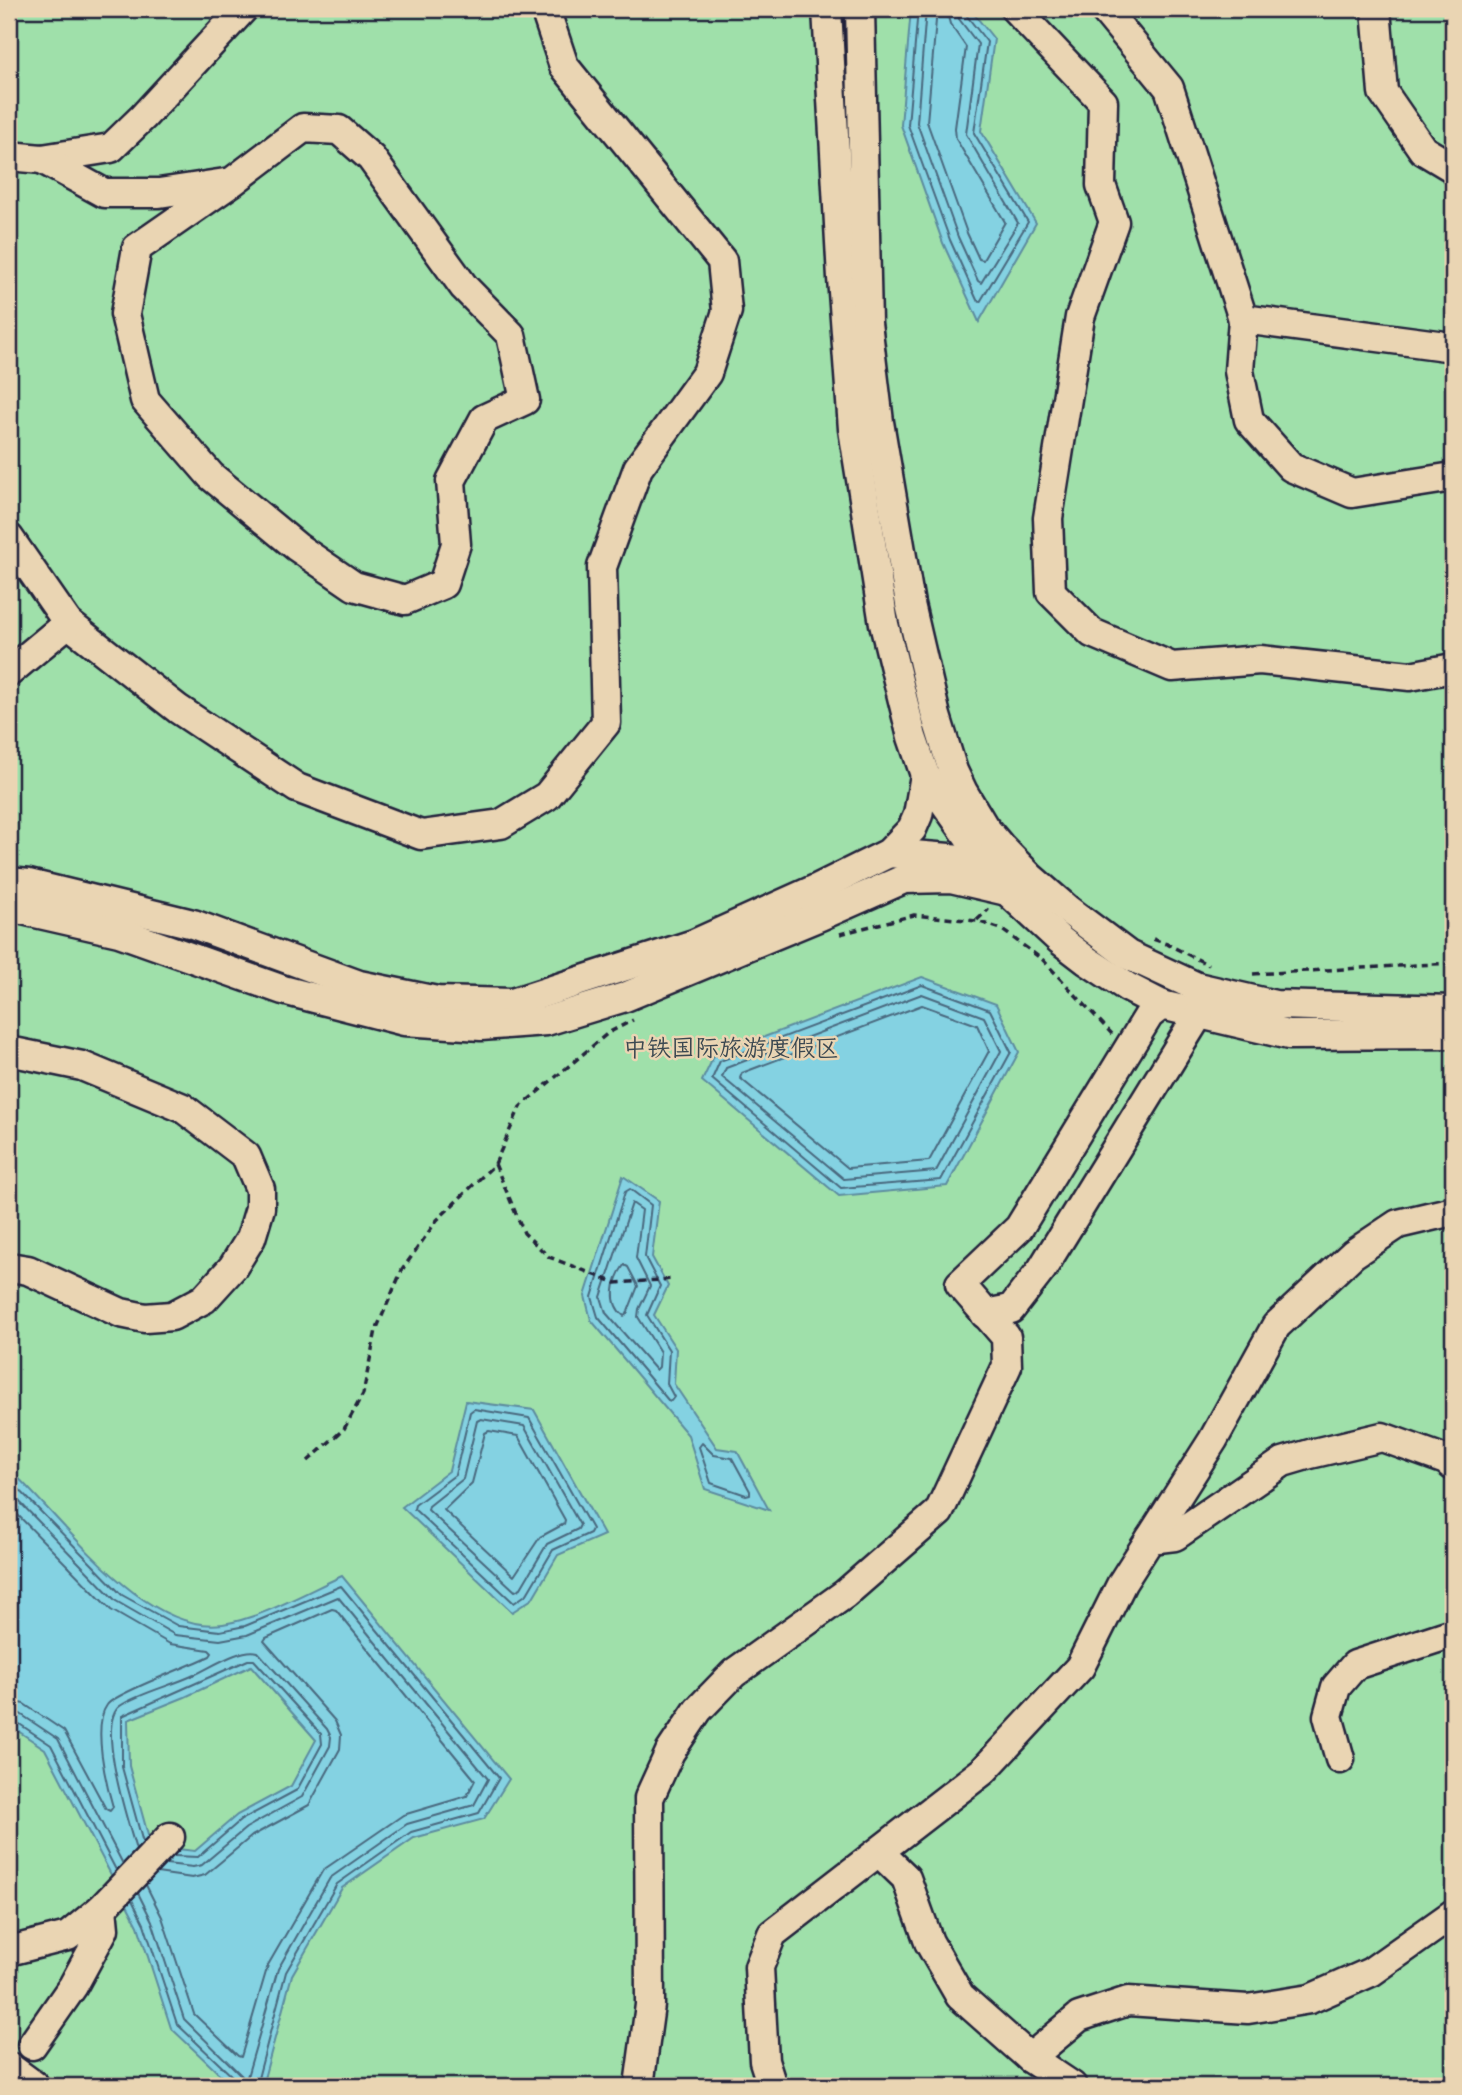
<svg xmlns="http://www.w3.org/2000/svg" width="1462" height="2095" viewBox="0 0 1462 2095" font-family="Sriracha,'LXGW WenKai TC',sans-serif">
<rect width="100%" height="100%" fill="#e7c7ae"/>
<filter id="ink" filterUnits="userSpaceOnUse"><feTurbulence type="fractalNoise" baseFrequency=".0143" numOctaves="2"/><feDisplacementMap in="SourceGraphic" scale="14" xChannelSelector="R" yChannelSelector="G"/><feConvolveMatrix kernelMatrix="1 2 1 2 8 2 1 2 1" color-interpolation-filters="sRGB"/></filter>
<g filter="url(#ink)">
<rect fill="#9fe0aa" stroke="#608172" stroke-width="2" x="9" y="9" width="1444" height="2077"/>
<g fill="#84d2e2" stroke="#5d8c9f" stroke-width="2" fill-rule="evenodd">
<polygon points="911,9 970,9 994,39 981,131 1036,223 979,322 943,243 901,125"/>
<polygon points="922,977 996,1004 1019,1052 947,1186 839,1196 702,1081 714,1056"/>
<polygon points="623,1176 659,1201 652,1257 668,1286 654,1315 676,1349 674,1384 717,1448 737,1451 769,1510 705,1489 688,1435 591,1320 585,1296"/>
<polygon points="466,1401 534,1410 604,1535 558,1555 532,1599 512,1612 402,1507 449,1471"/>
<path d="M9,1469C63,1518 142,1635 223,1624C262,1618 306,1592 342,1576L509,1779L484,1819L414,1838L342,1888L292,1975L262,2086H232L171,2028L138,1926L45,1749L9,1725ZM251,1666L316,1740L291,1786L237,1815L195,1851L151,1846L129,1766L128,1720L185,1697Z"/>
</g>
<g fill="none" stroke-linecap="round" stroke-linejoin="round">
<g stroke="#49687e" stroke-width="2">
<polyline points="918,9 908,125 950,240 977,300 980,302 1028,222 974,133 987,42 967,16 965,9"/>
<polyline points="926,9 917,123 958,237 978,281 981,283 1018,223 966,134 978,44 959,19 957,9"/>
<polyline points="937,9 927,122 967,233 979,259 983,260 1005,222 956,139 955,128 966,47 950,24 946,9"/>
<polygon points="922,985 990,1010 1011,1052 941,1180 841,1188 712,1079 720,1061"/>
<polygon points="922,994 984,1017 1001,1051 936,1171 844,1179 722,1077 726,1068"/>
<polygon points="922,1005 977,1025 989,1051 929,1161 848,1168 740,1078 742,1073"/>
<polygon points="630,1189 651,1205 645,1257 660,1286 647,1315 669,1350 667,1384 674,1397 671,1401 668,1400 598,1317 592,1297 625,1192"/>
<polygon points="632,1203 642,1210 636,1258 650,1286 639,1309 638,1317 660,1352 659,1367 656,1370 606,1313 601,1297"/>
<path d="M624,1265L628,1267L638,1286L627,1314L624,1316C608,1304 613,1280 624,1265Z"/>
<polygon points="474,1409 529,1418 592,1529 590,1533 553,1550 527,1594 514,1603 414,1509 415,1505 455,1475 470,1412"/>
<polygon points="481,1419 524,1426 580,1525 578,1529 547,1544 521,1588 515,1591 428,1510 429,1506 463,1479 477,1421"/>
<polygon points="489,1431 518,1436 565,1520 564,1524 540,1537 514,1576 444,1510 472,1483 485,1433"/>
<polygon points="702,1443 714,1455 732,1458 750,1491 750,1494 746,1495 711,1483 699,1447"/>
<polyline points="9,1479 122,1595 178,1626 220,1631 245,1626 341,1586 499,1778 479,1813 411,1832 337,1884 286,1972 256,2086"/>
<polyline points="9,1491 116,1601 175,1635 220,1640 247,1635 338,1597 488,1779 474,1805 407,1824 330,1878 278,1969 247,2077 243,2077 184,2019 152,1921 138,1893"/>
<path d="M9,1506L111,1610L170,1644L209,1650L212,1653L210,1656C192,1665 114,1694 107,1705C92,1725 106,1784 113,1807L110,1811L106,1809L64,1731L24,1704L9,1701"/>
<polyline points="9,1711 19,1713 58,1739 123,1864"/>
<polyline points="9,1720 15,1721 51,1745 116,1870"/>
<polyline points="143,1843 122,1767 122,1716 248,1660 254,1660 321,1734 322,1744 297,1790 241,1820 198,1857 174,1856"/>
<path d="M136,1850C129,1825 95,1723 120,1706C137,1694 173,1685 194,1675C210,1668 241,1647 258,1652L327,1729L331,1737L330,1746L302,1797L246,1828L202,1865L193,1867L166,1864"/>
<polyline points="146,1885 162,1917 194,2014 238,2056 241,2057 268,1965 323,1870 403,1815 467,1796 475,1780 336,1610 332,1609 266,1638 264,1641 335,1721 341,1735 340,1749 309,1805 252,1836 205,1875 192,1878 157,1873"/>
<polyline points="132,1900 144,1924 177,2024 234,2078 236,2086"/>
</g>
<g stroke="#22223b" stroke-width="33">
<g id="minor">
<polyline points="827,9 842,278 853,429 884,624 912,737 925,775 1007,891 1060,940 1086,960 1127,987 1162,1005 1289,1035 1453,1034"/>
<polyline points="860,9 867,323 879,422 910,604 936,716 953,771 963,792 984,827 1000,846 1030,877 1068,910 1128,955 1197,987 1275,1005 1453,1010"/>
<polyline points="1015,9 1103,102 1101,185 1114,222 1080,317 1048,518 1051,592 1092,633 1172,667 1260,660 1410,676 1453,668"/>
<polyline points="1104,9 1169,88 1243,319 1453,347"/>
<polyline points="1376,9 1383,92 1423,150 1453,168"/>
<polyline points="9,156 42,159 111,148 143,117 243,9"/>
<polyline points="42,159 104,193 159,193 232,182 303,128 339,130 371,158 464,287 511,335 525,400 484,419 451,481 456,544 443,584 405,600 354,586 297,547 211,476 145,400 125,314 137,248 232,182"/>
<polyline points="1243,319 1239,371 1249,420 1291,467 1352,493 1453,477"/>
<polyline points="9,538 68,623 178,709 297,788 421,835 501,824 547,796 606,723 602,567 638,468 707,373 727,311 722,261 564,66 545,9"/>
<polyline points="9,672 68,623"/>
<polyline points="889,853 997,862"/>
<polyline points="9,882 29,884 193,924 359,985 437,1001 512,1003 694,944 816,889 889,853 912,829 918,815 925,775"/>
<polyline points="9,907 119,932 283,990 404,1021 481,1026 546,1021 625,997 820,916 904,879 951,878 1007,891"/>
<polyline points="9,1051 82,1066 183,1108 246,1156 260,1189 260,1208 251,1238 233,1267 204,1299 172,1316 145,1318 121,1313 28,1270 9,1267"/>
<polyline points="985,1314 1011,1309 1042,1269 1199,1014"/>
<polyline points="1150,1539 1175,1536 1283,1462 1310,1454 1382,1437 1446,1460 1453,1466"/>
<polyline points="1340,1759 1328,1716 1336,1687 1355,1665 1453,1633"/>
<polyline points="879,1852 906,1878 929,1942 960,1996 1030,2058 1072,2086"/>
<polyline points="102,1908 170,1837"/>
<polyline points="9,1951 68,1936 102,1908 104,1929 73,1986 32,2045"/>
<polyline points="1030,2058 1079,2017 1128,2001 1248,2009 1310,1999 1371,1972 1453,1914"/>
<polyline points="9,2067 35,2086"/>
<polyline points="639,2086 650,2005 649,1798 670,1752 698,1710 734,1673 845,1594 939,1512 1007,1366 1006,1337 960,1284 1019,1228 1149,1015 1162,1005"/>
<polyline points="772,2086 764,2061 759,1967 772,1934 983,1771 1080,1667 1122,1583 1213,1440 1276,1326 1353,1254 1398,1224 1453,1211"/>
</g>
</g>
<g stroke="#22223b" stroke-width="3.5" stroke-dasharray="7 5" stroke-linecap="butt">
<polyline points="977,920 989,909"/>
<polyline points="840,934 914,915 977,921 1001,929 1043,960 1112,1034"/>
<polyline points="1153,939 1167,944 1209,965"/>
<polyline points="1253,974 1453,963"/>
<polyline points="495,1164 524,1233 549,1257 616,1283 674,1279"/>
<polyline points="308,1461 344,1429 363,1394 376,1330 402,1270 437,1220 495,1164 520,1107 608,1033 633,1020"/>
</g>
<use href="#minor" stroke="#ead5b3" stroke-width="28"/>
</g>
</g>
<g text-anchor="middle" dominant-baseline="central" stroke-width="5" stroke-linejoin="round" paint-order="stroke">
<g font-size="24" fill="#3b4851" stroke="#ead5b3">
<text x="731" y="1048">中铁国际旅游度假区</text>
</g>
</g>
<rect width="1462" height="2095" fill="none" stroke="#ead5b3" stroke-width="35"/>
<rect x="18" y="18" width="1427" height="2060" fill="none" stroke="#22223b" stroke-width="2.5" filter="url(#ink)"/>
</svg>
